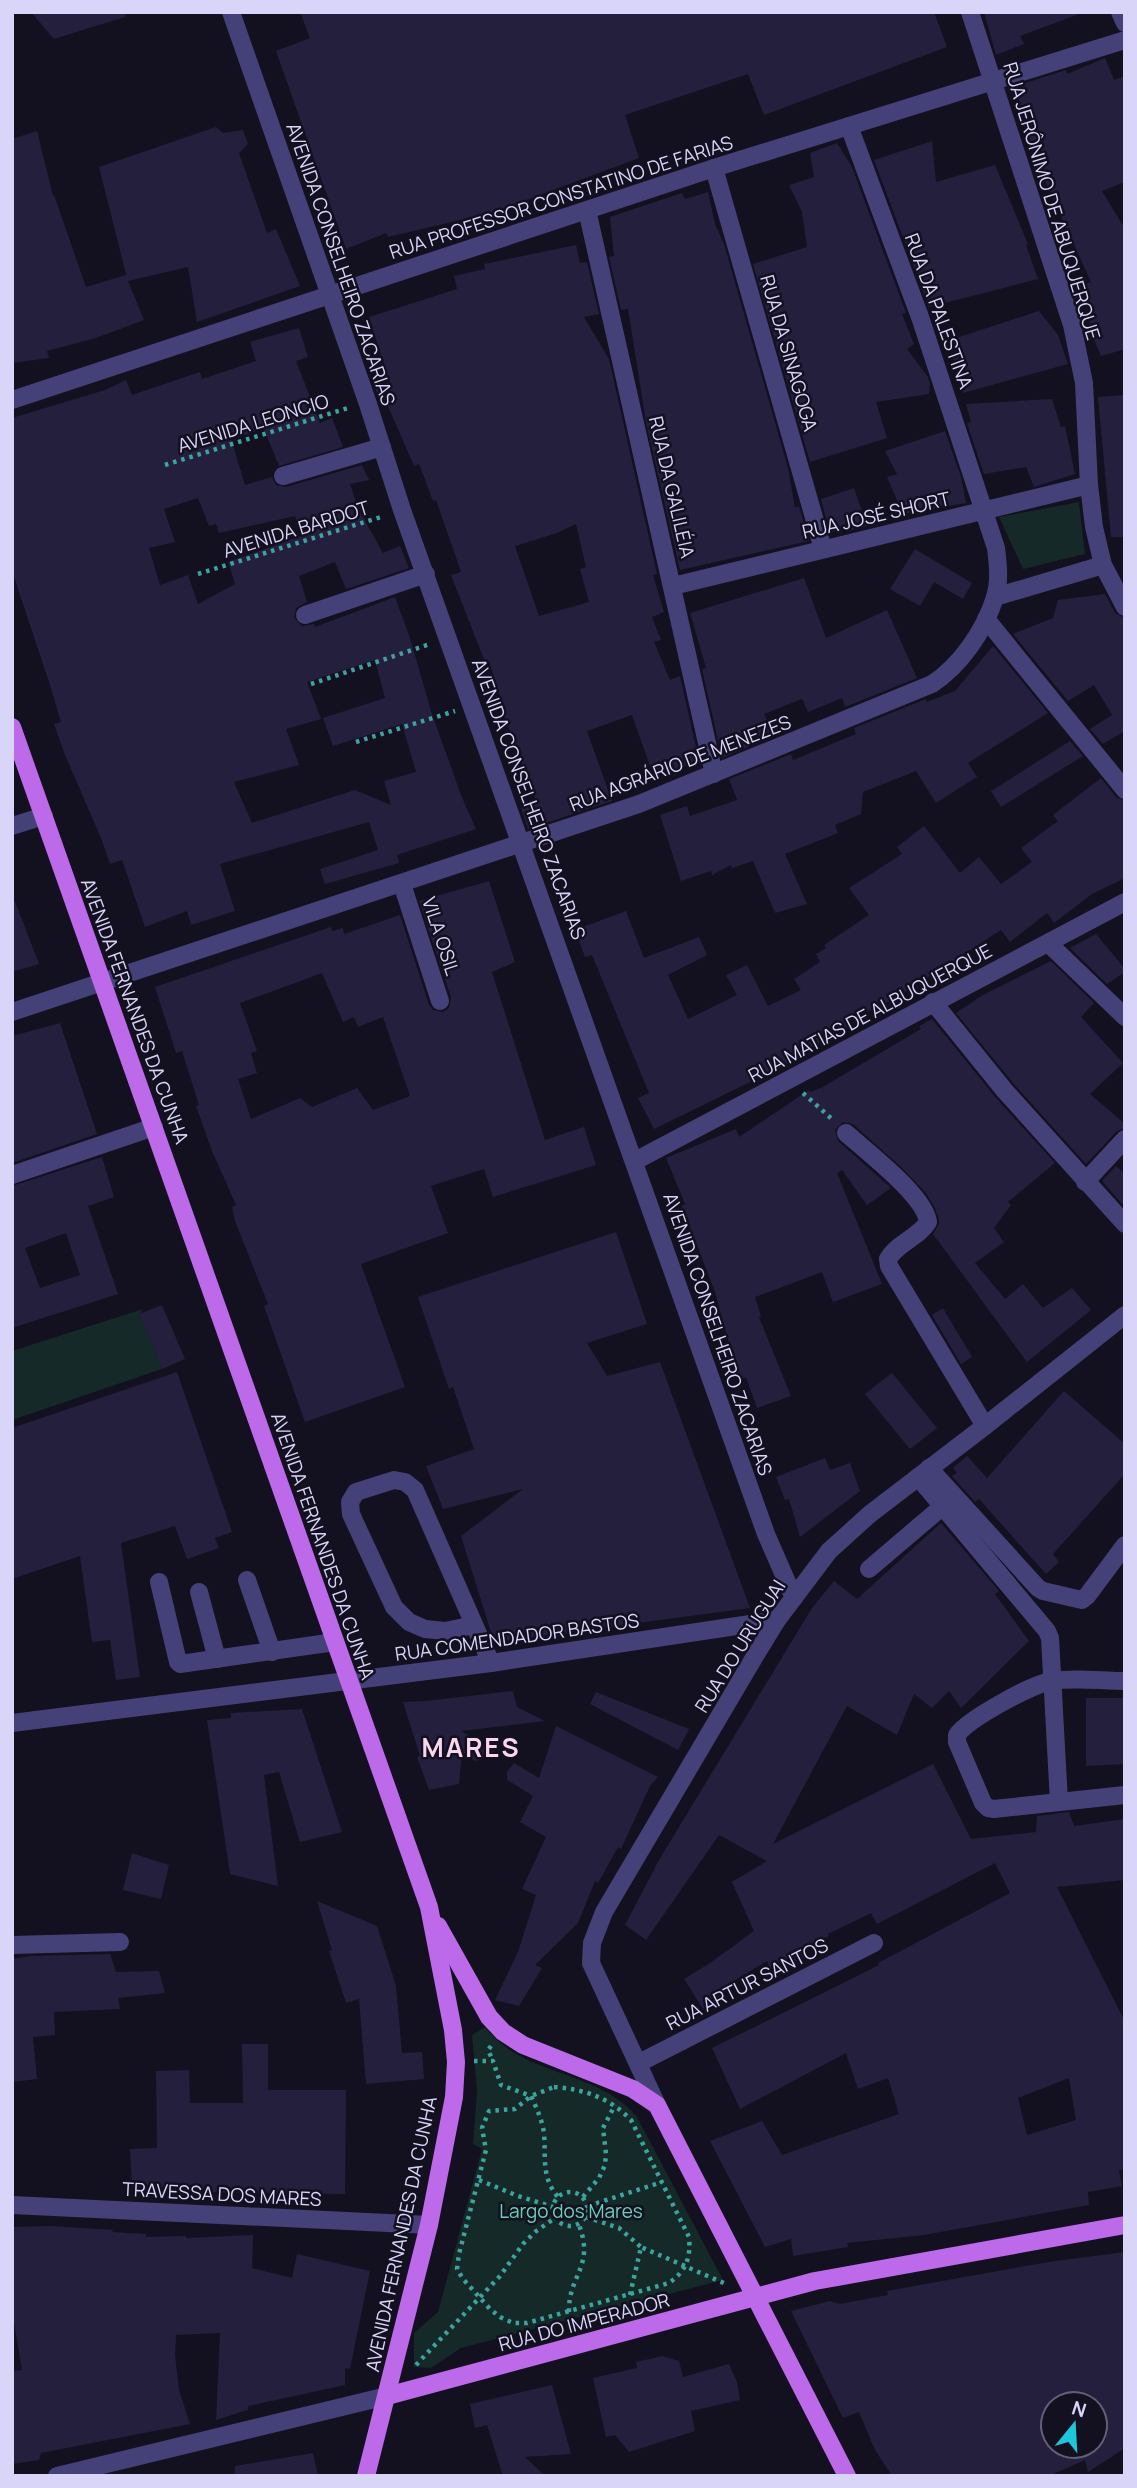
<svg xmlns="http://www.w3.org/2000/svg" width="1137" height="2488" viewBox="0 0 1137 2488" font-family="Manrope,sans-serif">
<rect width="100%" height="100%" fill="#131020"/>
<g fill="#142928">
<polygon points="1079,502 1085,554 1023,569 999,517"/>
<polygon points="143,1309 140,1314 162,1369 12,1420 12,1351"/>
<path d="M485,2027C494,2038 505,2048 518,2055C556,2076 608,2081 637,2117L723,2280L461,2348L431,2368L414,2367V2333L438,2312L482,2149L473,2144L477,2091L472,2035Z"/>
</g>
<g fill="#251f3e" fill-rule="evenodd">
<polygon points="31,12 125,12 125,17 54,39"/>
<polygon points="300,12 934,12 947,47 764,115 748,74 625,115 639,158 494,212 388,237 386,233 346,249 276,51 310,38"/>
<polygon points="984,12 1078,12 1079,14 1020,36 1024,44 996,55"/>
<polygon points="1105,58 1114,80 1125,76 1125,182 1102,191 1125,229 1125,349 1101,356 1091,333 1085,285 1091,282 1037,163 1024,125 1016,86 1066,70 1067,74"/>
<polygon points="216,127 223,133 243,130 248,144 239,153 267,233 276,229 300,286 197,322 188,267 128,281 144,320 96,338 47,351 49,358 12,363 12,139 37,131 53,196 54,195 86,287 126,275 127,278 99,167"/>
<polygon points="932,141 936,182 995,165 1028,244 1026,245 1038,279 929,307 874,160"/>
<polygon points="837,143 852,167 906,313 902,314 914,344 907,349 928,377 930,384 929,394 876,402 887,438 810,462 753,264 807,247 802,212 789,185 814,177 810,153"/>
<polygon points="708,192 715,224 724,244 788,468 795,508 799,506 809,541 680,570 646,422 628,309 621,310 609,257 614,256 610,217 682,193 685,199"/>
<path d="M576,245L580,263L587,262L599,314L584,317L609,359L657,574L653,575L664,612L652,617L661,640L654,642L670,680L680,676L699,761L654,777L632,715L587,731L612,801L528,829L521,808L537,803L503,713L505,712L489,661L485,662L451,575L461,572L436,500L433,501L419,464L414,466L387,404L382,406L375,388L390,383L369,317L457,289L454,276L485,269L484,264ZM576,524L586,567L580,569L589,602L539,616L515,546L557,533Z"/>
<polygon points="1039,311 1058,335 1068,364 963,393 953,359 959,337"/>
<path d="M299,328L308,357L296,361L320,423L332,418L343,447L279,466L264,429L231,439L245,485L272,477L276,485L286,487L362,465L369,480L350,484L358,508L383,553L400,546L409,568L346,589L335,562L299,576L307,602L296,608L294,618L302,626L314,624L315,627L395,597L410,638L432,714L461,795L476,829L397,855L399,863L325,884L320,869L378,850L369,822L220,864L235,911L191,925L187,911L145,927L122,860L110,864L101,838L65,755L54,724L61,722L51,688L12,571V418L105,390L126,380L132,395L200,372L202,379L256,361L250,342ZM198,498L209,526L216,524L219,533L295,516L301,536L228,562L235,584L198,604L188,575L160,585L149,548L175,542L164,509ZM375,660L385,698L323,718L333,746L402,724L416,772L384,781L391,805L355,790L252,823L234,782L299,765L286,729L321,719L307,682Z"/>
<polygon points="1125,395 1125,537 1111,537 1098,397"/>
<polygon points="1052,399 1061,427 1065,426 1075,474 1034,487 1026,467 984,474 967,423 971,422 966,404"/>
<polygon points="945,431 961,477 966,503 903,514 887,477 897,474 885,451"/>
<polygon points="854,488 867,526 848,531 847,528 830,533 821,499"/>
<polygon points="915,549 972,583 963,599 934,582 920,606 890,589"/>
<polygon points="804,578 826,638 887,610 917,678 845,707 842,698 808,712 802,699 764,714 774,736 722,758 702,669 706,668 690,613"/>
<polygon points="1105,594 1115,613 1125,618 1125,735 1123,732 1103,744 1090,729 1112,715 1094,685 1068,701 1013,634 1053,618 1058,600"/>
<polygon points="993,646 1048,713 968,763 977,777 936,803 916,771 863,792 861,814 835,825 838,833 785,854 807,904 775,913 753,861 732,868 731,865 712,875 711,871 681,881 660,815 687,806 690,816 737,800 729,779 791,754 793,760 856,734 854,728 926,699 927,702 955,691"/>
<polygon points="1070,741 1083,756 1001,807 991,791"/>
<polygon points="1101,778 1116,797 1125,801 1125,878 1092,894 1054,923 1047,913 1010,942 1001,930 894,999 849,1020 852,1026 810,1048 794,1058 795,1060 654,1129 638,1098 649,1093 592,955 585,957 575,930 626,911 644,958 699,937 707,955 668,975 688,1019 737,995 726,975 747,965 768,1006 801,990 794,979 820,962 816,954 826,948 824,945 869,915 849,888 902,854 897,847 924,826 960,873 979,857 1001,884 1032,862 1021,848 1058,821 1053,815"/>
<path d="M489,881L515,962L492,972L545,1140L584,1127L596,1165L493,1197L484,1169L431,1186L448,1233L361,1264L405,1387L305,1422L264,1306L268,1304L235,1221L232,1207L236,1205L212,1151L196,1106L199,1105L182,1051L176,1053L155,987L331,927L332,931L343,928L344,934L400,915L429,1005L433,1010L443,1012L449,1008L451,997L419,901ZM322,973L343,1022L354,1017L358,1027L383,1017L410,1096L373,1110L357,1088L312,1107L300,1098L251,1119L238,1079L257,1073L251,1053L257,1051L240,1003Z"/>
<polygon points="12,899 14,899 39,964 12,972"/>
<polygon points="1096,934 1125,969 1125,972 1107,984 1070,948"/>
<polygon points="1051,961 1094,1003 1081,1017 1123,1063 1090,1094 1125,1124 1125,1128 1117,1131 1086,1164 1014,1084 956,1013 983,995"/>
<polygon points="932,1019 996,1098 1055,1163 1008,1202 1011,1205 994,1228 1004,1242 975,1263 1005,1299 1023,1284 1043,1308 1072,1288 1091,1310 1027,1362 933,1234 939,1224 939,1219 934,1206 926,1193 901,1167 853,1124 843,1122 835,1130 838,1141 891,1188 867,1205 842,1170 837,1173 882,1284 833,1302 822,1272 755,1297 761,1316 759,1317 791,1396 757,1408 746,1377 739,1380 715,1292 682,1206 685,1204 666,1158 736,1129 739,1137 809,1090 810,1092 821,1088 921,1029 919,1026"/>
<polygon points="60,1023 97,1134 12,1163 12,1036"/>
<path d="M102,1157L114,1197L88,1206L118,1294L12,1328V1186ZM66,1233L80,1275L40,1288L25,1248Z"/>
<polygon points="1116,1166 1125,1174 1125,1207 1102,1181"/>
<polygon points="616,1232 647,1324 587,1343 607,1376 660,1362 750,1608 494,1642 461,1536 523,1489 443,1509 426,1466 474,1449 453,1387 449,1389 418,1297"/>
<polygon points="162,1305 185,1359 162,1369 139,1314"/>
<polygon points="943,1308 972,1357 961,1364 932,1315"/>
<polygon points="177,1372 232,1532 215,1538 219,1548 187,1559 175,1526 121,1543 140,1677 116,1680 110,1640 92,1642 80,1556 12,1579 12,1428"/>
<polygon points="892,1373 937,1428 910,1449 865,1394"/>
<polygon points="1064,1391 1125,1444 1125,1474 1053,1554 1059,1562 1046,1574 979,1499 975,1502 952,1476 957,1473 953,1468 967,1456 987,1478"/>
<polygon points="825,1458 830,1470 850,1463 860,1491 800,1537 789,1499 785,1500 776,1477"/>
<path d="M941,1523L999,1591L995,1594L1029,1641L961,1708L949,1691L932,1708L914,1694L897,1735L847,1706L773,1844L933,1764L971,1839L1036,1832L1037,1816L1069,1812L1074,1826L1125,1819V1880L1057,1887L1125,2022V2170H1119L1122,2186L1088,2192L1089,2205L924,2235L847,2243L848,2247L793,2256L791,2239L765,2247L710,2141L762,2121L782,2155L899,2114L888,2078L858,2089L846,2053L740,2109L712,2048L879,1965L878,1963L1010,1893L995,1863L877,1924L871,1913L828,1934L829,1936L804,1948L807,1956L773,1973L767,1961L719,1990L723,1998L703,2009L684,1979L710,1963L754,1931L732,1882L767,1861L719,1835L646,1940L625,1925L659,1860L812,1608L834,1581L857,1599ZM1069,2078L1076,2120L1027,2135L1018,2098Z"/>
<polygon points="513,1691 517,1707 545,1721 461,1731 498,1753 475,1761 462,1753 459,1784 429,1790 417,1757 420,1756 403,1702 425,1701"/>
<polygon points="596,1692 689,1729 678,1750 590,1704"/>
<polygon points="1086,1698 1125,1698 1125,1764 1086,1766"/>
<polygon points="302,1709 342,1832 300,1842 279,1772 264,1775 278,1886 230,1874 207,1720 231,1718 231,1713"/>
<polygon points="556,1726 658,1777 650,1786 621,1849 618,1847 598,1883 595,1881 578,1923 535,1965 542,1968 519,2006 495,2000 518,1952 536,1895 522,1889 546,1837 520,1822 533,1796 507,1780 507,1772 514,1763 539,1778"/>
<polygon points="132,1853 169,1865 161,1899 123,1890"/>
<polygon points="317,1901 377,1926 396,1986 402,2053 422,2052 424,2079 366,2084 359,1999 346,2003 329,1951 332,1950"/>
<polygon points="110,1954 116,1972 159,1971 165,1993 118,1998 120,2009 54,2012 55,2035 33,2037 37,2079 12,2082 12,1959 31,1956"/>
<polygon points="242,2044 268,2044 268,2090 346,2090 345,2194 211,2192 211,2189 160,2192 159,2185 132,2186 130,2149 157,2148 156,2071 189,2070 190,2103 243,2103"/>
<polygon points="52,2226 113,2230 112,2232 146,2234 146,2237 186,2236 186,2238 253,2235 252,2268 292,2278 297,2254 370,2271 350,2369 345,2368 345,2385 248,2406 248,2410 216,2420 220,2333 176,2335 175,2355 179,2390 190,2424 41,2453 39,2460 12,2464 12,2371 22,2370 12,2311 12,2227"/>
<path d="M1125,2252V2448L1088,2472L1085,2460L1049,2476H892L875,2450L859,2412L843,2418L791,2311L830,2301L840,2304L888,2295L887,2291L964,2277L1055,2261ZM1053,2404H1095V2446H1053Z"/>
<polygon points="662,2356 679,2361 683,2377 729,2364 737,2382 740,2400 691,2411 695,2431 629,2452 615,2435 606,2437 593,2378 637,2368 636,2362"/>
<polygon points="552,2385 571,2454 525,2457 545,2476 503,2476 487,2425 475,2428 470,2404"/>
<polygon points="313,2453 318,2476 235,2476 235,2466"/>
</g>
<g fill="none" stroke-linecap="round" stroke-linejoin="round">
<g stroke="#3ea39e" stroke-width="4.5" stroke-dasharray="3.5 5" stroke-linecap="butt">
<polyline points="165,465 351,407"/>
<polyline points="198,574 384,516"/>
<polyline points="311,684 430,644"/>
<polyline points="356,742 455,711"/>
<polyline points="803,1093 833,1120"/>
<polyline points="491,2046 488,2050 493,2061"/>
<path d="M474,2061H493L501,2085L531,2096C537,2109 542,2120 544,2133C546,2158 541,2177 558,2197"/>
<path d="M554,2087C584,2089 610,2098 631,2120L689,2237C691,2258 686,2271 669,2283L527,2323H513L500,2317L490,2309L463,2279L457,2269L459,2254L486,2150L482,2128L489,2111L515,2109L531,2096Z"/>
<polyline points="479,2180 518,2196 553,2207"/>
<circle cx="570" cy="2209" r="17"/>
<polyline points="583,2197 599,2178 605,2165 606,2154 603,2128 615,2105"/>
<polyline points="588,2206 662,2182"/>
<polyline points="586,2217 619,2228 641,2247"/>
<polyline points="630,2295 641,2247 726,2284"/>
<path d="M569,2312C568,2275 595,2267 579,2225"/>
<polyline points="416,2365 500,2276 523,2244 535,2232 555,2218"/>
</g>
<g stroke="#444178" stroke-width="18">
<polyline points="231,12 367,401 402,510 766,1534 794,1598"/>
<polyline points="970,12 1072,325 1084,383 1089,485 1094,527 1103,565 1125,607"/>
<polyline points="1120,12 1125,23"/>
<polyline points="714,168 823,549"/>
<polyline points="587,210 714,774"/>
<polyline points="12,400 714,168 1125,40"/>
<polyline points="283,476 382,447"/>
<polyline points="673,586 1089,485"/>
<polyline points="995,597 1103,565"/>
<polyline points="305,615 426,574"/>
<polyline points="986,619 1125,790"/>
<polyline points="12,826 44,816"/>
<polyline points="402,884 440,1001"/>
<polyline points="1048,943 1125,1017"/>
<polyline points="933,1002 1005,1091 1125,1224"/>
<path d="M12,1012L639,804L932,684C960,666 985,630 995,597C1000,581 998,564 996,548L920,317L849,126"/>
<path d="M846,1133C867,1152 925,1196 928,1222C918,1238 897,1243 888,1259L889,1266L985,1426"/>
<polyline points="635,1161 1125,902"/>
<polyline points="12,1175 154,1127"/>
<polyline points="1085,1182 1125,1139"/>
<polyline points="929,1468 1038,1588 1043,1591 1082,1600 1087,1596 1125,1545"/>
<polyline points="918,1477 1047,1631 1050,1638 1059,1802"/>
<polyline points="869,1569 943,1506"/>
<polyline points="247,1580 272,1652"/>
<polyline points="159,1582 178,1662 180,1664 335,1642"/>
<polyline points="199,1592 217,1659"/>
<polyline points="474,1625 445,1631 425,1629 409,1622 394,1607 351,1514 350,1502 356,1492 394,1480 405,1482 415,1490 491,1663"/>
<path d="M1125,1681C1102,1681 1075,1677 1052,1681C1034,1683 968,1719 957,1735V1742L983,1803L988,1808L994,1809L1125,1795"/>
<polyline points="12,1723 491,1663 777,1620"/>
<polyline points="12,1945 120,1942"/>
<polyline points="639,2063 874,1943"/>
<polyline points="657,2105 591,1963 592,1943 604,1912 755,1656 777,1620 829,1551 870,1514 985,1426 1125,1315"/>
<polyline points="12,2205 429,2225"/>
<polyline points="57,2476 387,2396"/>
</g>
<g stroke="#bc6aea" stroke-width="18">
<polyline points="12,727 429,1907 453,2030 456,2062 454,2097 429,2225 366,2476"/>
<polyline points="438,1926 489,2017 503,2032 523,2045 633,2089 657,2105 847,2476"/>
<polyline points="387,2396 815,2281 1125,2225"/>
</g>
</g>
<g text-anchor="middle" dominant-baseline="central" stroke-width="5" stroke-linejoin="round" paint-order="stroke">
<g font-size="19" fill="#d9d5f9" stroke="#131020">
<text transform="translate(561 197) rotate(-18)">RUA PROFESSOR CONSTATINO DE FARIAS</text>
<text transform="translate(1052 201) rotate(73)">RUA JERÔNIMO DE ABUQUERQUE</text>
<text transform="translate(341 264) rotate(71)">AVENIDA CONSELHEIRO ZACARIAS</text>
<text transform="translate(939 311) rotate(70)">RUA DA PALESTINA</text>
<text transform="translate(789 353) rotate(74)">RUA DA SINAGOGA</text>
<text transform="translate(253 423) rotate(-17)">AVENIDA LEONCIO</text>
<text transform="translate(672 487) rotate(77)">RUA DA GALILÉIA</text>
<text transform="translate(876 515) rotate(-13)">RUA JOSÉ SHORT</text>
<text transform="translate(296 529) rotate(-17)">AVENIDA BARDOT</text>
<text transform="translate(680 763) rotate(-21)">RUA AGRÁRIO DE MENEZES</text>
<text transform="translate(529 799) rotate(70)">AVENIDA CONSELHEIRO ZACARIAS</text>
<text transform="translate(441 936) rotate(72)">VILA OSIL</text>
<text transform="translate(135 1011) rotate(70)">AVENIDA FERNANDES DA CUNHA</text>
<text transform="translate(870 1013) rotate(-28)">RUA MATIAS DE ALBUQUERQUE</text>
<text transform="translate(718 1334) rotate(71)">AVENIDA CONSELHEIRO ZACARIAS</text>
<text transform="translate(323 1546) rotate(71)">AVENIDA FERNANDES DA CUNHA</text>
<text transform="translate(517 1637) rotate(-8)">RUA COMENDADOR BASTOS</text>
<text transform="translate(740 1646) rotate(-58)">RUA DO URUGUAI</text>
<text transform="translate(747 1984) rotate(-27)">RUA ARTUR SANTOS</text>
<text transform="translate(222 2194) rotate(3)">TRAVESSA DOS MARES</text>
<text transform="translate(401 2234) rotate(-78)">AVENIDA FERNANDES DA CUNHA</text>
<text transform="translate(584 2322) rotate(-15)">RUA DO IMPERADOR</text>
</g>
<g font-size="19" fill="#6bcfb7" stroke="#131020">
<text x="571" y="2211">Largo dos Mares</text>
</g>
<g font-size="26" font-weight="bold" letter-spacing="2" fill="#f9d6ec" stroke="#131020">
<text x="471" y="1747">MARES</text>
</g>
</g>
<rect width="1137" height="2488" fill="none" stroke="#d9d5f9" stroke-width="28"/>
<g transform="translate(1074 2425) rotate(18)"><circle r="33" fill="#131020" stroke="#625f77" stroke-width="2"/>
<path d="M0-5L12 26L0 18L-12 26Z" fill="#1fc6db"/>
<text y="-10" font-size="19" font-weight="bold" text-anchor="middle" fill="#d9d5f9">N</text>
</g>
</svg>
